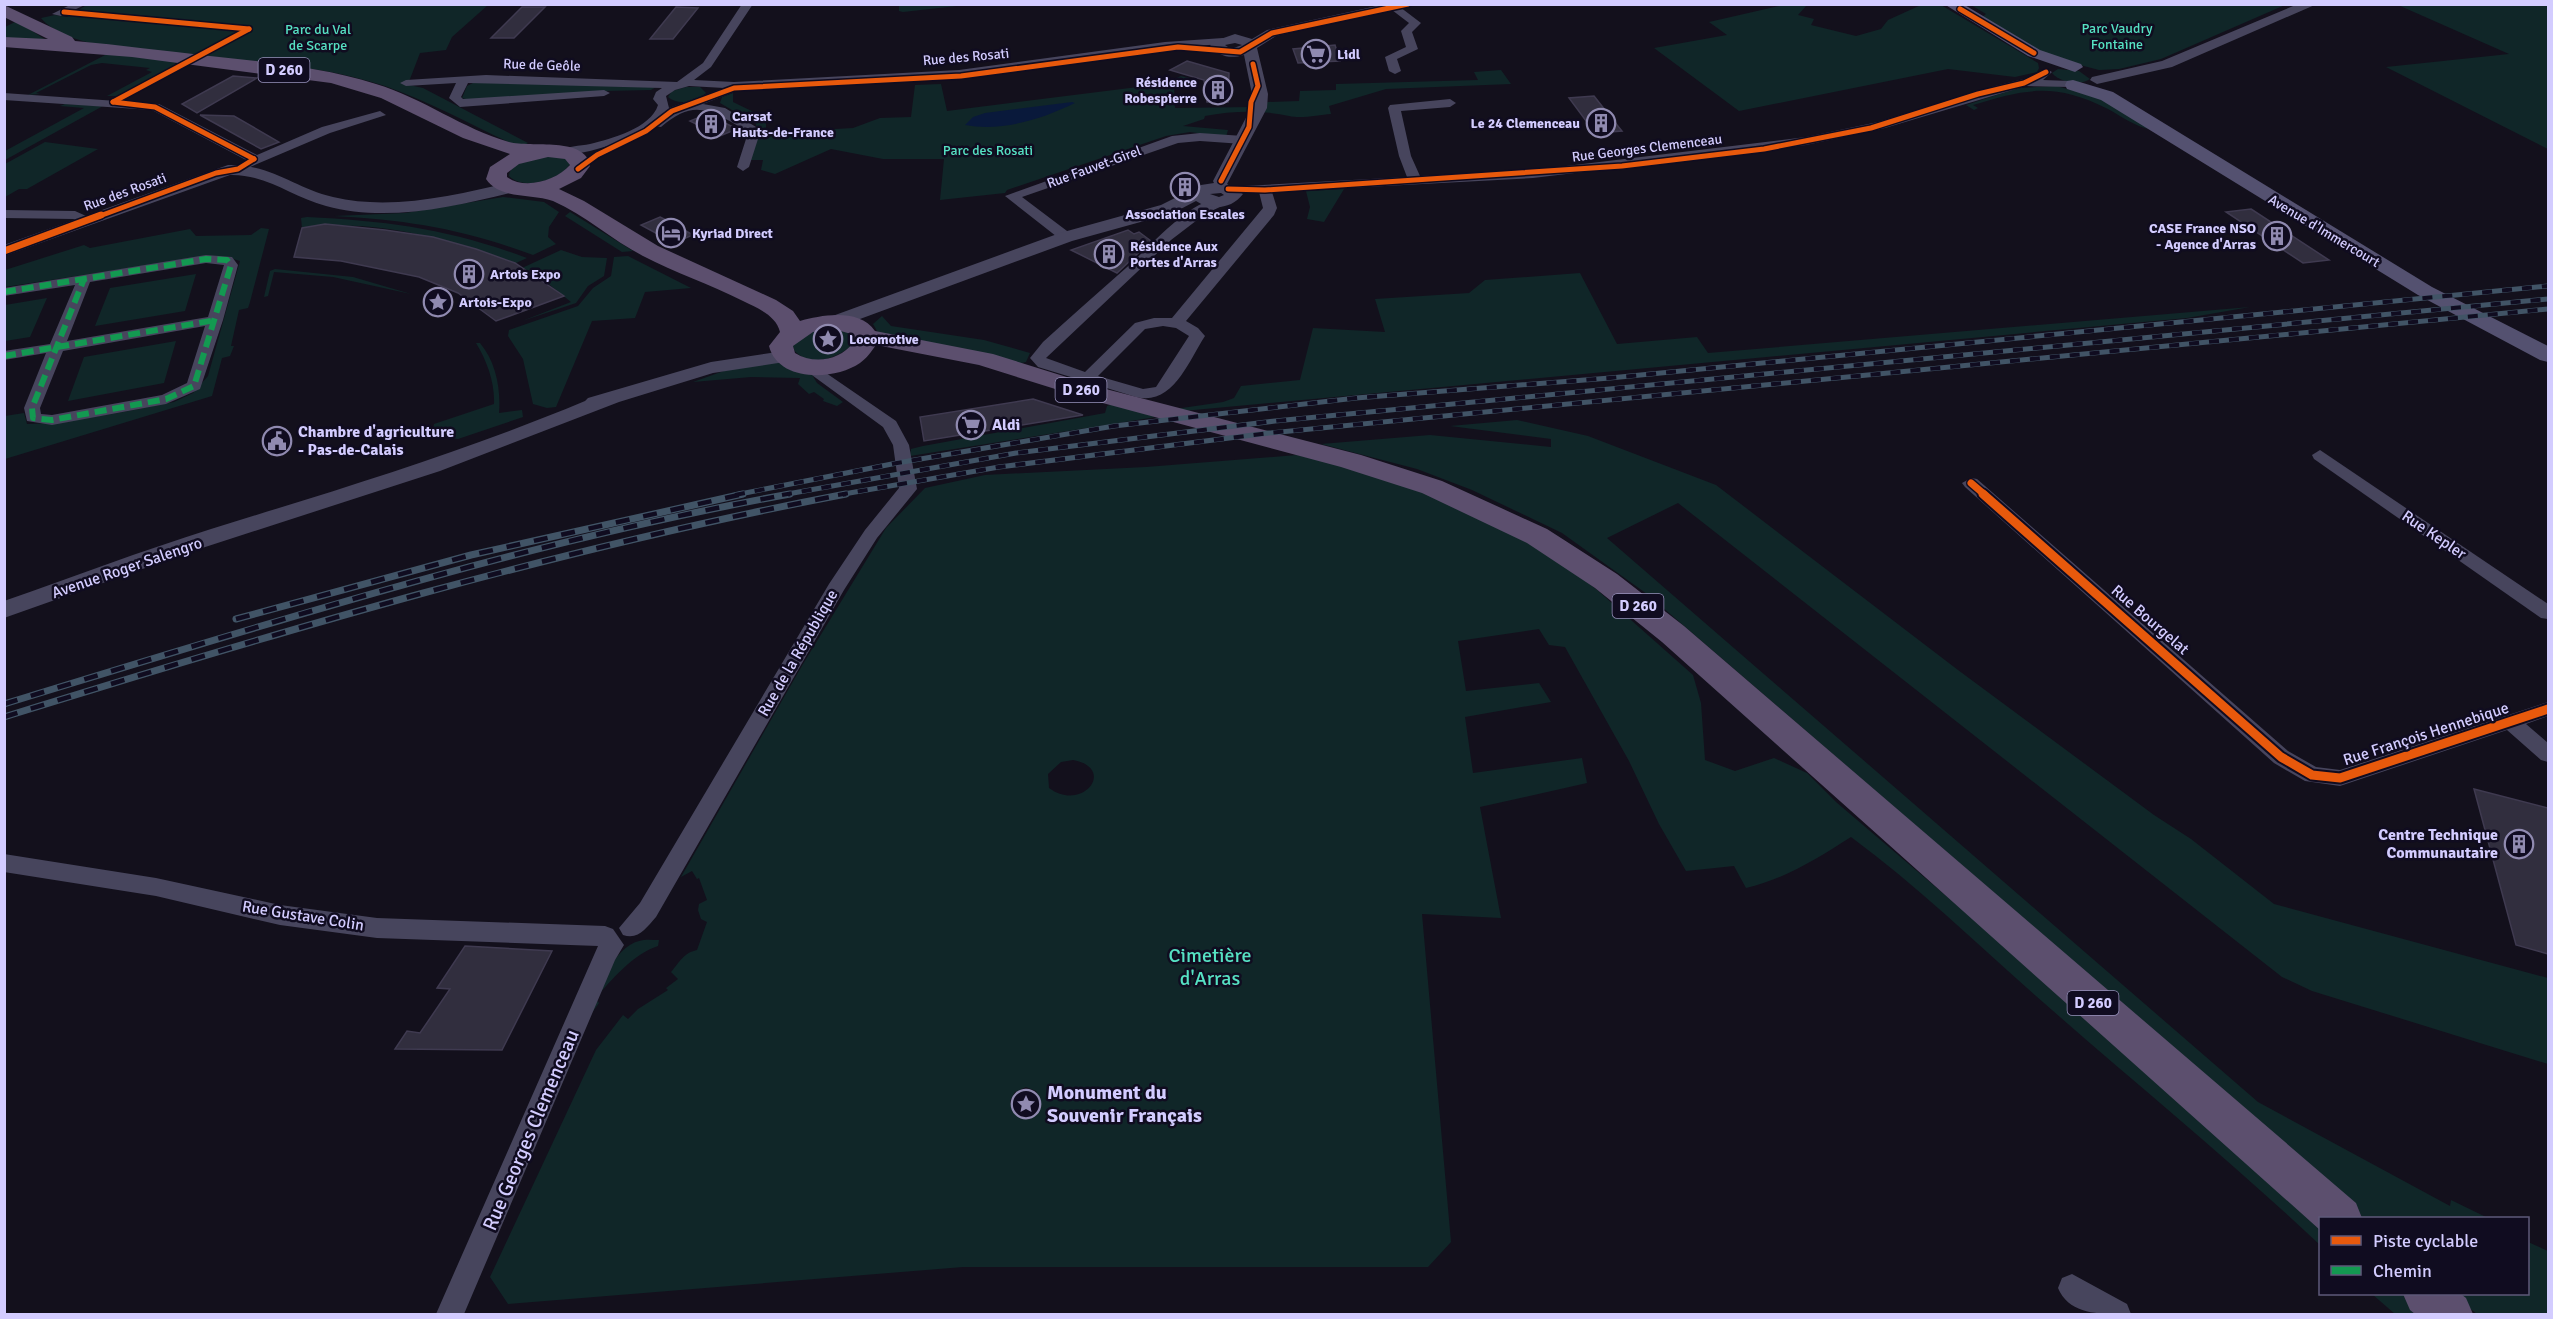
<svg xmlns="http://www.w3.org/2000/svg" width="2553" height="1319" viewBox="0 0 2553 1319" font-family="Signika,sans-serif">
<rect width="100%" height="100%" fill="#13101c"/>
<g fill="#102628" fill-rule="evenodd">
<path d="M88,4L488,5L452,37L446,50L420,53L410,79L405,84L423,88L528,143L523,147H519C475,127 431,102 385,86C326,66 262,63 200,57L203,54L190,56C150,51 68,50 41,18L55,15L67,17Z"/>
<polygon points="899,5 899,4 966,5 903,12 899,11"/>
<polygon points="1941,5 2038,63 2039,68 2037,72 2015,77 1948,69 1739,111 1654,48 1727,35 1709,22 1783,5 1807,5 1798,15 1814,19 1811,25 1856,36 1881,29 1888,20 1921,5"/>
<polygon points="1971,5 2285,5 2161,59 2119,69 2099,70 2061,60 2039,51 1982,17 1986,14"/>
<polygon points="2398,5 2548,5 2548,149 2386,67 2509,54"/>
<polygon points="17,21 49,42 5,40 5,27"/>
<polygon points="109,53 177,61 172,68 121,96 107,96 152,72 146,70 150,68 102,63 91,65 36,93 40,94 28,95"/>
<path d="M2058,69L2079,71L2090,79C2079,86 2061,83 2052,73Z"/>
<path d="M1501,70L1511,84L1386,89L1329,106L1331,114C1319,115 1301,119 1289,116C1263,110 1232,111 1205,116L1204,119L1183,126L1228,130L1226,137L1190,132L1166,136L1007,190L1005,193L940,200L944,159H883L831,149L775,174L761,170L763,160H750L758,138L756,124L720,103L722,97L733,93V102L766,118V133L853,128L880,118L911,117L915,85L941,84L947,111L1162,84L1181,76L1190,78L1174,87L1175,108L1254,107L1268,102L1299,101L1300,91L1336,90V84L1478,80L1474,72Z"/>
<polygon points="477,81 656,87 651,90 604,91 469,100 462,98 467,86"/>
<path d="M2056,86L2098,97L2151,129C2137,128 2121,116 2108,109C2055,83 2028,88 1973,105L1978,108L1974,110L1966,105L2018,88Z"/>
<path d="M686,87H700L706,93C696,102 678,106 668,97L672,91Z"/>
<polygon points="65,104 103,106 5,160 5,151 84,108 60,106"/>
<polygon points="45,142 98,149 27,189 19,189 5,197 5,164"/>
<path d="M553,156L566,159L570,164C560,180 524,191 509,176C511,158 539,158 553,156Z"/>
<polygon points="1344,189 1324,222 1307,219 1310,207 1306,191"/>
<path d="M503,197L544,202L559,212L549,227L548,237L556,244L533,255C463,229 408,220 334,216L405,213Z"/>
<polygon points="570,212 633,251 622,252 565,216"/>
<path d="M307,217C389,221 449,229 527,258L514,264C448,238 372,218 302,228L301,218Z"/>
<polygon points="261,228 269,229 250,302 248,308 239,310 231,346 234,346 230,356 222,358 212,396 5,459 5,416 24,413 27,424 55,423 118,413 174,402 193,393 208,376 240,261 223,256 194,258 5,287 5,270 84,245 90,248 190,229 196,236 251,235"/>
<polygon points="561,250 582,257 607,258 604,276 588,286 576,303 522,321 571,302 545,281 522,268"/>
<polygon points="628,256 691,288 645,292 635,318 592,321 556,407 547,408 533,404 523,359 508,336 509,330 578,306 593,288 611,276 614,257"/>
<polygon points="275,269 353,277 411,294 333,277 274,272 268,296 264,297 270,271"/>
<polygon points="1580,273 1617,344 1697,337 1708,353 2250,307 2187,318 1183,411 1175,409 1223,402 1234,398 1241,386 1300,380 1313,328 1385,332 1375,299 1469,293 1485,280"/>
<polygon points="196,274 185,311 95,326 110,288"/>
<polygon points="47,298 30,337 5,341 5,305"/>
<polygon points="882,316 891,326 984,340 1030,353 1026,362 1016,364 880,336 873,324"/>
<path d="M834,327L852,334L854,343C840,358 809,369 794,350L793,346L803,334Z"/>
<polygon points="176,341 164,383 68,401 84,357"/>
<path d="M476,343H480C496,362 501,389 499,413L522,410L523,417L458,439L432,435L434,424L494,404C495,383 487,361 476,343Z"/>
<polygon points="774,360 791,370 811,373 817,383 843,402 837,406 823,401 824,399 814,392 809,394 798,384 800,378 751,377 693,382 746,363"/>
<polygon points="1113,404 1156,417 910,456 911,449 923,446 1105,413 1107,406"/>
<polygon points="1517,420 1588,436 1716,485 1958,670 2154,815 2191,839 2274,904 2548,978 2548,1064 2312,991 2282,977 1678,503 1607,538 2258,1102 2450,1206 2451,1200 2488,1218 2359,1218 2213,1093 2015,911 1647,594 1562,533 1472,490 1417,469 1321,444 1430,435 1551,447 1551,439 1450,426"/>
<path d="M1297,455L1366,471L1429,492L1546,551L1596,589L1693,675L1701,703L1705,760L1735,771L1774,758L1807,773L1836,802L2087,1016L2320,1222V1245C2231,1161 2136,1084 2044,1003C1980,947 1919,887 1851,837C1818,858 1785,879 1746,888L1734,866L1686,871L1659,824L1629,761L1565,647L1549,645L1539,629L1458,641L1466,691L1539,683L1551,702L1465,717L1473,773L1582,758L1587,783L1480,807L1501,918L1422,914L1451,1242L1428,1267H963L508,1304L490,1277L596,1050L623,1015L628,1019L638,1009L668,990L666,988L678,979L671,972C680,962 683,953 697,950L707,922L701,919L698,910L699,904L707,900L699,878L697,879L692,871L681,877L803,664L886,528L925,488L985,475L1146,467ZM1073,760C1117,768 1083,813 1049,788L1048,774L1061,762ZM1026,1087L1036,1091L1040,1100L1035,1111L1023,1116L1012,1111L1010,1101L1015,1092Z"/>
<path d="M659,940L658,946C633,954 611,980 595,999L599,1003L591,1014L587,1013C596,991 614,947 639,941C645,939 653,940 659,940Z"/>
<polygon points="2528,1242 2548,1251 2548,1314 2477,1314 2451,1294 2528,1294"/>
<polygon points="2372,1294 2402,1294 2426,1314 2395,1314"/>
</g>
<path fill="#09193b" d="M1072,102L1075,103C1042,119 1002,132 965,125L973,117L985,113Z"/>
<g fill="#312e3e" stroke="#3f3a50" stroke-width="1.5">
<polygon points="522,7 545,7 514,38 491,38"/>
<polygon points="676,7 698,8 673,39 650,39"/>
<polygon points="1335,45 1340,61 1298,63 1293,49"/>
<polygon points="1187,61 1229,73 1228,102 1207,102 1204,80 1170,70"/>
<polygon points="233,76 257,78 197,113 182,104"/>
<polygon points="1594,96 1609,115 1622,131 1595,133 1569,98"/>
<polygon points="707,114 737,129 720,136 690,121"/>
<polygon points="200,115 234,116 279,142 261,149"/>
<polygon points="2251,209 2329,260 2303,263 2226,212"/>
<polygon points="660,217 672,223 693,235 674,243 641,225"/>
<polygon points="325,224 385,230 433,237 476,249 515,263 564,296 496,321 458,293 419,277 341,261 294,257 302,228"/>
<polygon points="1128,230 1134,234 1139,232 1151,241 1117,273 1071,250"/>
<polygon points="1033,399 1083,415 924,441 920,417"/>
<polygon points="2474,789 2548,808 2548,954 2516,945"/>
<polygon points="465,946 552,951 502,1050 395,1049 407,1031 420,1033 450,989 437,988"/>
</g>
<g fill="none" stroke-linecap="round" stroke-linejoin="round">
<g fill="#47455d" fill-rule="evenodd">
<polygon points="72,4 87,4 61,16 52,14"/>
<path d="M742,4H753L711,67L694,80L734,82L959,70L1165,42L1223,38L1228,41L1223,44L1165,48L959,76L737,88L736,91L703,104L725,108L756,127L758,139L749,167L743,171L737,167L746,139L744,129C710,110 694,98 661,127L653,126L622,142L590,151L565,156L559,152C566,146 580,146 590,144C611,139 651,128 658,105L653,99L656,92L662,88L468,83L461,97L463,99L604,90L610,93L604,96L460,107L449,98L456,83L406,86L400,83L406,80L486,75L677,82L703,63ZM689,86L724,88L669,108L666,96L675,90Z"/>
<polygon points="1396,4 1421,23 1412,32 1418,49 1397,59 1401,71 1395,74 1389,71 1385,57 1406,47 1401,31 1409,23 1388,7"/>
<path d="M2046,69L2052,72L2043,80L2070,81L2076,84L2070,87L2026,86L1885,128L1806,145L1533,178L1272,192L1277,208L1274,215L1186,321L1198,328L1205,336C1188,362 1173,406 1136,397L1038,367L1030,358L1043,342C1070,317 1098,293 1126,268C1145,252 1195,193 1222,200V206L1205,214L1171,240L1046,358L1085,372L1135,323L1154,318H1172L1263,208L1259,192L1230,194L1225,193V187L1407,177L1399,156L1388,108L1390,105L1450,99L1456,103L1450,107L1401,111L1411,156L1420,176L1533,170L1806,137L1878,122L1995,86L2032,77ZM1163,326L1176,328L1189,336L1156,387L1143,389L1098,376L1145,329Z"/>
<polygon points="4,93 159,104 257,155 322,127 380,111 386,115 330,133 243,170 237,166 246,160 152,110 4,100"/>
<polygon points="1200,133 1243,136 1249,140 1243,144 1200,141 1178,143 1022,197 1071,234 1071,240 1061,240 1005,196 1172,136"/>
<polygon points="4,210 75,211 95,220 88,224 73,219 4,218"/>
<path d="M206,255L232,257L238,265L223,320L200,389L166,404L52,425L27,421L24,408L46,353L4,360V351L50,344L75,285L4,296V288ZM206,263L224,265L208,317L67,341L90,282ZM205,326L187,383L162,395L52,415L41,414L40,408L63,351Z"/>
<path d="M810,362L896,421L909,445L917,489L877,538L844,590L656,917C646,928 639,940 623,935L619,928L640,903L829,584L865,530L899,488L893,445L883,427L805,370L802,367L805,364Z"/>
<polygon points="2320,450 2548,604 2548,619 2541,618 2314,459 2312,455"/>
<polygon points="1971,478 1977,479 2288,751 2316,767 2340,770 2548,702 2548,716 2526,724 2548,743 2548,762 2541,760 2507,730 2340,786 2305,781 2274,763 1965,487 1962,483"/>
<polygon points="4,854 156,878 280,905 377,918 605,926 613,929 624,945 615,960 464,1314 436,1314 598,946 377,938 280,925 156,896 4,872"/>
<path d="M2072,1274L2127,1304L2131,1314C2105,1314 2070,1317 2058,1288L2062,1278Z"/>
</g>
<g fill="#47455d" fill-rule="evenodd">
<path d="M1386,4H1414L1276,36L1257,48L1268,94L1267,108L1227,184L1243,194C1232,209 1211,211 1196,201L1173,213L1072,241L841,326L834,328L824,322L827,318L1060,233L1161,205L1201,185L1214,183L1213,181L1251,108L1252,94L1244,55C1230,59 1219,57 1210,45L1212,42L1235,34L1252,39L1267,30ZM1235,43L1242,45L1231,49L1225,45ZM1221,193L1224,195L1219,197L1210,194Z"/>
<polygon points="2298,4 2317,4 2172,67 2097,84 2090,80 2092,77 2162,61"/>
<path d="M228,165C272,164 294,188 333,197C392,211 455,195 512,182L520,187L518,191C457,206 388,223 326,206C292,197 266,174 230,175L4,256V245Z"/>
<path d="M784,351L791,353L794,357L791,361L713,373L619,402L440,471L196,550L4,618V601C73,577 141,551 211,529C337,490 463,452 585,401L588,398L711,362Z"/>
</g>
<g fill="#545170" fill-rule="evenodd">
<polygon points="1944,4 1963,4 2040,50 2081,64 2083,67 2075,72 2028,56"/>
<polygon points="2073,80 2113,92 2432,287 2548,346 2548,362 2540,360 2418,295 2101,100 2067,89 2065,85 2067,81"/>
</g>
<g fill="#5c4f6e" fill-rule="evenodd">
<path d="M4,5L72,37L75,41C120,45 165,51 210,56C266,62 322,67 376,84C423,98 463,129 509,142C531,148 586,136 590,166L581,178L559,189L584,201L658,246L776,300L793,311L800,321C822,315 859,308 875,331L993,354L1102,388L1361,455L1442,481L1547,529L1617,574L1684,626L2356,1203L2362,1218H2320V1230L1662,642L1595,588L1527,543L1422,493L1341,467L1084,398L979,365L876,345C871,352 867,358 860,363C834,381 778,382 769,346L780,332C776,315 757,308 743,301C710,284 675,273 643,256C612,240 585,215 553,201C532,193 500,200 486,179L490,167L510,154L463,138L381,98L331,83L132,57L4,47V37L48,39L4,17ZM548,157L565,159L570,165C556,181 524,190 507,177V173L519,164ZM834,329L851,334L853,343C840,360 814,365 795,353L793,346L813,332Z"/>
<polygon points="2403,1294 2461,1294 2466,1298 2473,1314 2415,1314 2410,1310"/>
</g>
<g stroke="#415466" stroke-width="5">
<g id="rail-far1">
<polyline points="735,495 897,463 1114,426 1356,398 1610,378 2548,286"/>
<polyline points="782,495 1016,453 1275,421 2548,299"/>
<polyline points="838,495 999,467 1269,433 2548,309"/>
</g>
</g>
<g stroke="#415466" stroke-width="7">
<g id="rail">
<polyline points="236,619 471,555 743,494"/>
<path d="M4,704C263,625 523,542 790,494"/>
<path d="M4,717C281,631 560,548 846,494"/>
</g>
</g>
<use href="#rail-far1" stroke="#100c20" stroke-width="4" stroke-dasharray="10" stroke-linecap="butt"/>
<use href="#rail" stroke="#100c20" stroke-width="4.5" stroke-dasharray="14" stroke-linecap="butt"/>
<g stroke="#139951" stroke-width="6" stroke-dasharray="12 6" stroke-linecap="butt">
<polyline points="4,292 206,259 227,260 231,265 194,386 166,399 52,420 33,418 32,408 84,279"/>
<polyline points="4,356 216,320"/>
</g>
<g stroke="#100c20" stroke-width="8">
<g id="cycleway-far2">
<polyline points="1960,9 2034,53"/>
<polyline points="64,12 249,29"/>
<polyline points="113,102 249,29"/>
<polyline points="113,102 155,107 254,159"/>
<polyline points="578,169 597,155 646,131 672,111 734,88 961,76 1178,47 1240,52 1272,33 1408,4"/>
<polyline points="1221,181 1249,127 1251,102 1258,86 1253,64"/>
<polyline points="1228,189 1265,190 1622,166 1764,149 1871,128 1978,94 2024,83 2046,72"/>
<polyline points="97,217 216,173 238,169 254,159"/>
</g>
</g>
<g stroke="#100c20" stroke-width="10">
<g id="cycleway-far1">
<polyline points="4,251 101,215"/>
<polyline points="1971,483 1985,495"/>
</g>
</g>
<g stroke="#100c20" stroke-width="13">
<polyline id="cycleway" points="1983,494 2281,757 2312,775 2340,778 2548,709"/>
</g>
<use href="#cycleway-far2" stroke="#e8590c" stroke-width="5"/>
<use href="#cycleway-far1" stroke="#e8590c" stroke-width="7"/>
<use href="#cycleway" stroke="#e8590c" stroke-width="9"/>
</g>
<defs>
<g id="supermarket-ring" transform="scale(1.5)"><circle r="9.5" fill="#100c20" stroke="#908ab0" stroke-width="1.5"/><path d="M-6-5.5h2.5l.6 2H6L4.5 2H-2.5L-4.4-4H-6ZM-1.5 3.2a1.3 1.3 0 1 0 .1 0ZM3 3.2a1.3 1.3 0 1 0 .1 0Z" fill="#908ab0"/></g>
<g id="building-ring" transform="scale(1.5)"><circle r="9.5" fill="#100c20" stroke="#908ab0" stroke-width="1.5"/><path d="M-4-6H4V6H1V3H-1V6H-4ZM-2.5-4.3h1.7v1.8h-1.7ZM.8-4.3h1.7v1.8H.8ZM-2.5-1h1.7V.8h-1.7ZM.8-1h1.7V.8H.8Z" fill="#908ab0"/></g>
<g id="hotel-ring" transform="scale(1.5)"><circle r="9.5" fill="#100c20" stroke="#908ab0" stroke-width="1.5"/><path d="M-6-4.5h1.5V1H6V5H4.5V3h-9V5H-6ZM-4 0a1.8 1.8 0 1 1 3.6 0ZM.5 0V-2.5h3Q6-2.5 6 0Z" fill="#908ab0"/></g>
<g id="sight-ring" transform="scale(1.5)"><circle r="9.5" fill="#100c20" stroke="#908ab0" stroke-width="1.5"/><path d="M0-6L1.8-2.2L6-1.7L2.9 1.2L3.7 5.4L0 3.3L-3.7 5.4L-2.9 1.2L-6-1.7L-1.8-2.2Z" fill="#908ab0"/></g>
<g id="civic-ring" transform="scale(1.5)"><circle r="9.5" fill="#100c20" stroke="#908ab0" stroke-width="1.5"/><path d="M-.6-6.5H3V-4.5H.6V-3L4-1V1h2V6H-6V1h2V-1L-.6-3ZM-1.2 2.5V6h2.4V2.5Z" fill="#908ab0"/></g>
</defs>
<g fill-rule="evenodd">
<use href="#supermarket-ring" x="1316" y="54"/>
<use href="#building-ring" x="1218" y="90"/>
<use href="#building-ring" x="1601" y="123"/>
<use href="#building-ring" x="711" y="124"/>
<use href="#building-ring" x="1185" y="187"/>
<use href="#hotel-ring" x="671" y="233"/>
<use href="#building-ring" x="2277" y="236"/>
<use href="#building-ring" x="1109" y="254"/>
<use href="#building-ring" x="469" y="274"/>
<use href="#sight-ring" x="438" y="302"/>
<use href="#sight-ring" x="828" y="339"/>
<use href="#supermarket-ring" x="971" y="425"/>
<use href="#civic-ring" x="277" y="441"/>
<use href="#building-ring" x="2519" y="844"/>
<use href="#sight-ring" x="1026" y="1104"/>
</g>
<g text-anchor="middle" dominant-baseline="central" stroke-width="5" stroke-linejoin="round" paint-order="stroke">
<g font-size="14" fill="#56e1c3" stroke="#100c20">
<text x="2117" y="28">Parc Vaudry<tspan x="2117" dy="16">Fontaine</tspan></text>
<text x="318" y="29">Parc du Val<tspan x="318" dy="16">de Scarpe</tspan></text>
<text x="988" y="150">Parc des Rosati</text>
</g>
<g font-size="14" font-weight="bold" fill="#d3ccff" stroke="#100c20" text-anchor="start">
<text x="1337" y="54">Lidl</text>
<text x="1197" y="82" text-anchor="end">Résidence<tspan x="1197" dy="16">Robespierre</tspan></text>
<text x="732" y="116">Carsat<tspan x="732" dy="16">Hauts-de-France</tspan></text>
<text x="1580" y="123" text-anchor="end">Le 24 Clemenceau</text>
<text x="1185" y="214" text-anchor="middle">Association Escales</text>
<text x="2256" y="228" text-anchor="end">CASE France NSO<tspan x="2256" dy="16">- Agence d'Arras</tspan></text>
<text x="692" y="233">Kyriad Direct</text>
<text x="1130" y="246">Résidence Aux<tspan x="1130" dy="16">Portes d'Arras</tspan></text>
<text x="490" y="274">Artois Expo</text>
<text x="459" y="302">Artois-Expo</text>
<text x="849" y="339">Locomotive</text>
</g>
<g font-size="14" fill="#d3ccff" stroke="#100c20">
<text transform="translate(966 57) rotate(-5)">Rue des Rosati</text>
<text transform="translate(542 65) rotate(2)">Rue de Geôle</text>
<text transform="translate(1647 148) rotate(-7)">Rue Georges Clemenceau</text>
<text transform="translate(1094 167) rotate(-20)">Rue Fauvet-Girel</text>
<text transform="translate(125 192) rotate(-20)">Rue des Rosati</text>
<text transform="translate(2324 231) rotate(31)">Avenue d'Immercourt</text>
</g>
<g fill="#100c20" stroke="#9892bc" stroke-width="1.5">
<rect x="258.5" y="58" width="51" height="24" rx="4.5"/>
<rect x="1055.5" y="378" width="51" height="24" rx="4.5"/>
<rect x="1612.5" y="594" width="51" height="24" rx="4.5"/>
<rect x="2067.5" y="991" width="51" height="24" rx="4.5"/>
</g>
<g font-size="15" font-weight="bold" fill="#d3ccff">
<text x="284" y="70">D 260</text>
<text x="1081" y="390">D 260</text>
<text x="1638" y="606">D 260</text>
<text x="2093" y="1003">D 260</text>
</g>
<g font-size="16" font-weight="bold" fill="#d3ccff" stroke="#100c20" text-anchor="start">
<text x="992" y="425">Aldi</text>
<text x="298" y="432">Chambre d'agriculture<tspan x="298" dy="18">- Pas-de-Calais</tspan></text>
<text x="2498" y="835" text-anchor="end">Centre Technique<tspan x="2498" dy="18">Communautaire</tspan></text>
</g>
<g font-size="16" fill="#d3ccff" stroke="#100c20">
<text transform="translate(2434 535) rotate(34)">Rue Kepler</text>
<text transform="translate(127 568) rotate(-19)">Avenue Roger Salengro</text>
<text transform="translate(2150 620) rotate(41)">Rue Bourgelat</text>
<text transform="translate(798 653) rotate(-60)">Rue de la République</text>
<text transform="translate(2426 734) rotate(-18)">Rue François Hennebique</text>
<text transform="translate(303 916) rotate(9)">Rue Gustave Colin</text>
</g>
<g font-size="20" fill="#56e1c3" stroke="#100c20">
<text x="1210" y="955">Cimetière<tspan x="1210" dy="23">d'Arras</tspan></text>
</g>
<g font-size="20" font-weight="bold" fill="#d3ccff" stroke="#100c20" text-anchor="start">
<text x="1047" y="1092">Monument du<tspan x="1047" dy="23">Souvenir Français</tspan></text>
</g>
<g font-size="20" fill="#d3ccff" stroke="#100c20">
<text transform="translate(531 1130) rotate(-67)">Rue Georges Clemenceau</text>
</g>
</g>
<rect width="2553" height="1319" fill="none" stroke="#d3ccff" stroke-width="12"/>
<rect x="2319" y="1217" width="210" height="78" fill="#100c20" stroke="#5e5979" stroke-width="1.5"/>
<rect x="2331" y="1236" width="30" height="9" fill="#e8590c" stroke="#5e5979" stroke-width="1.5"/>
<text x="2373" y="1247" font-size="18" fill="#d3ccff">Piste cyclable</text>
<rect x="2331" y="1266" width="30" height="9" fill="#139951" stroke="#5e5979" stroke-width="1.5"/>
<text x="2373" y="1277" font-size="18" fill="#d3ccff">Chemin</text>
</svg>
